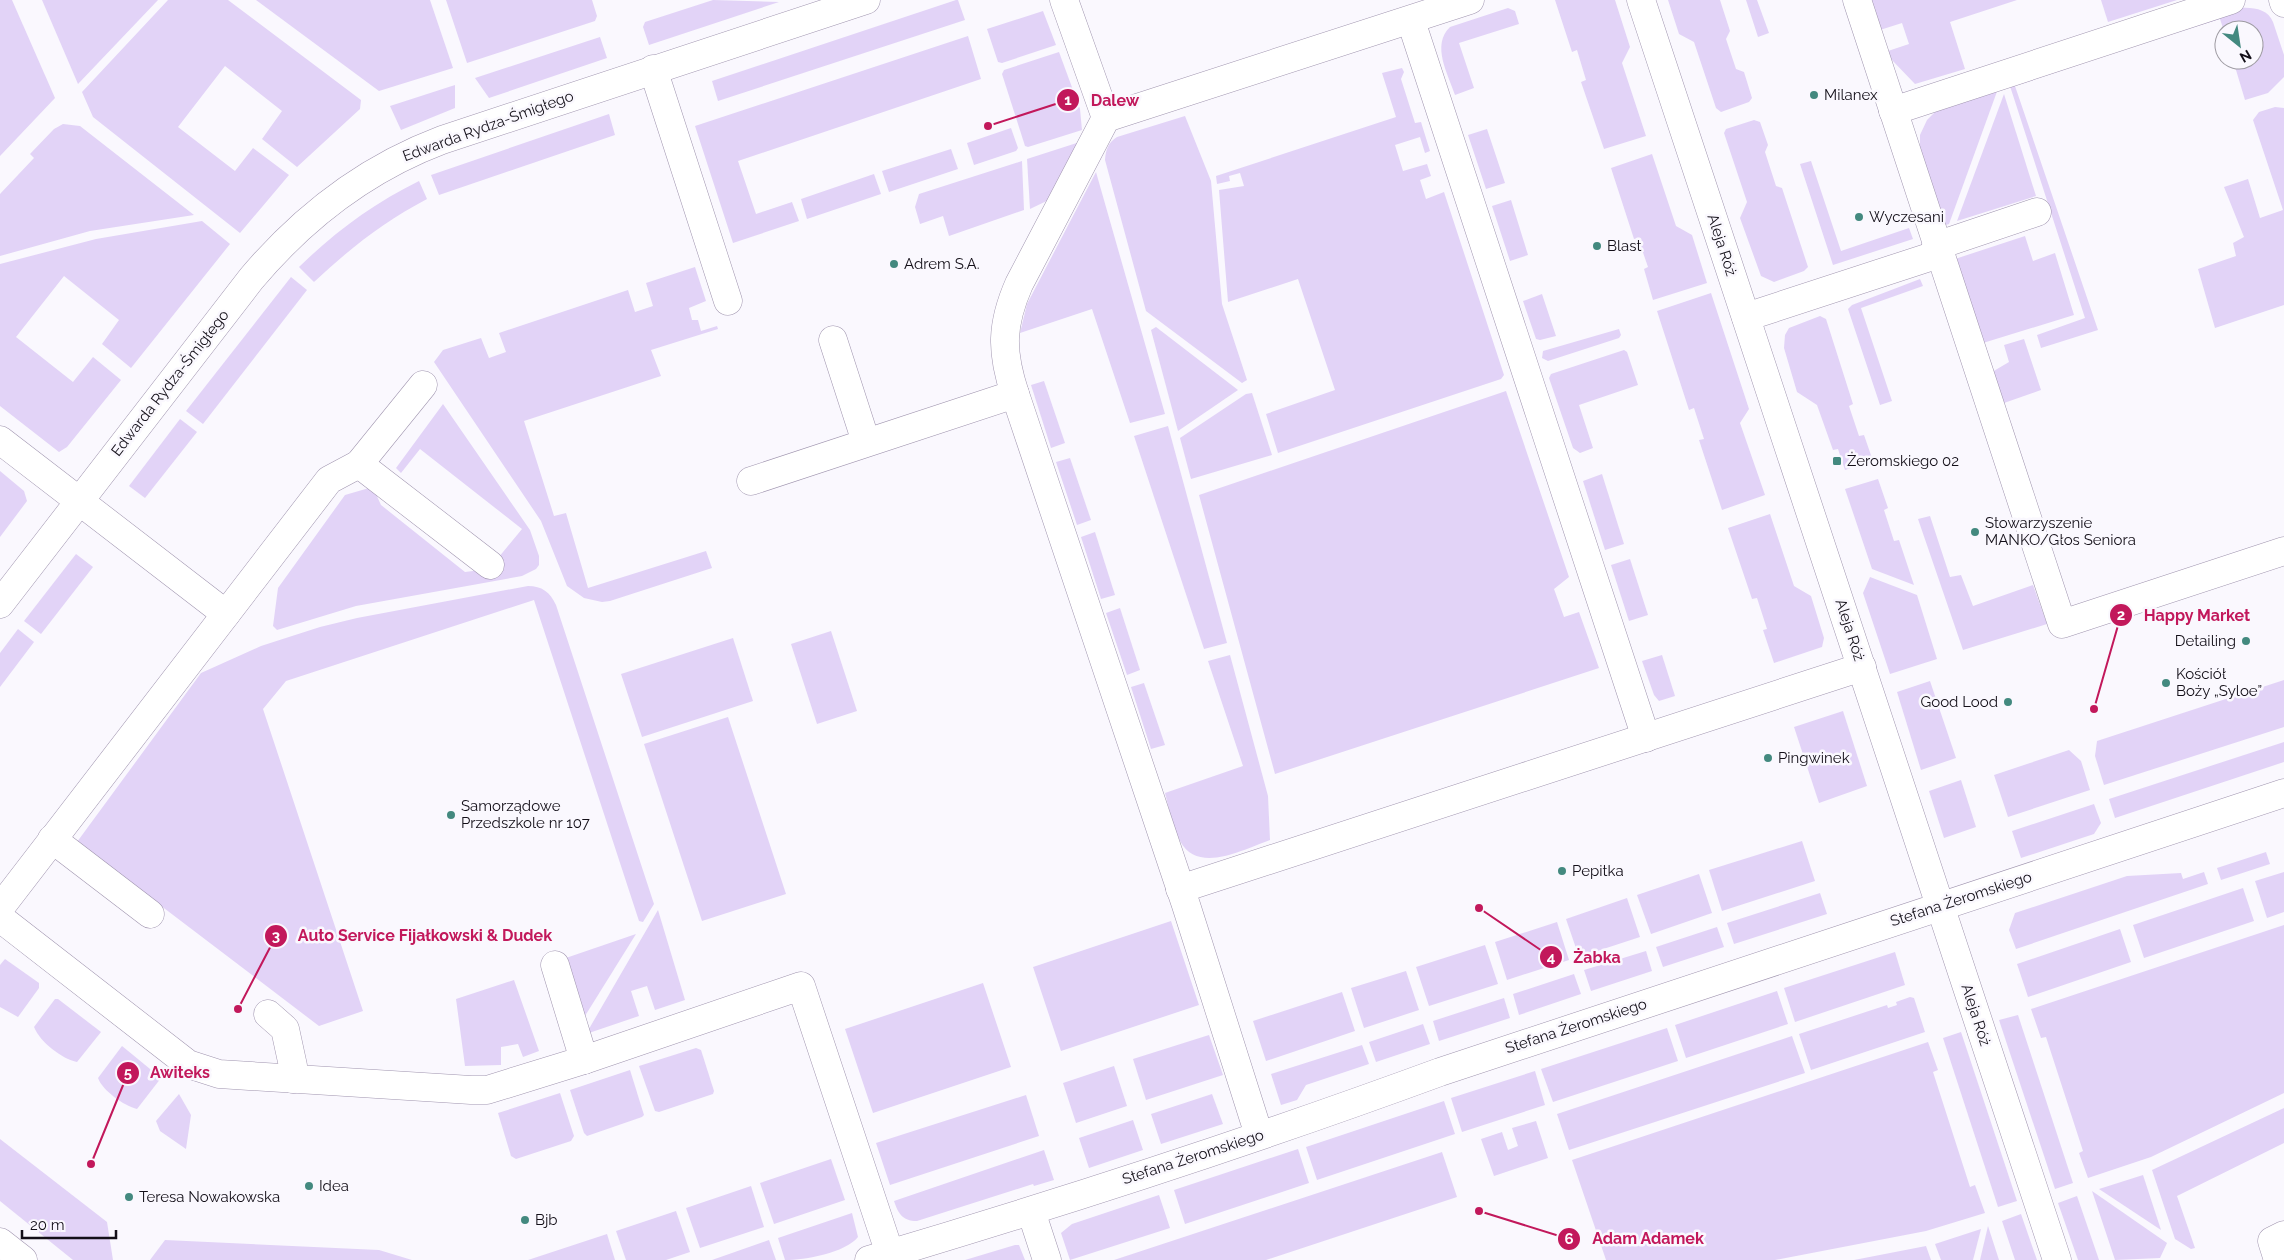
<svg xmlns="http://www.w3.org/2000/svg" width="2284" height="1260" viewBox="0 0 2284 1260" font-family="Raleway,sans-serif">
<rect width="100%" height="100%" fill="#faf8fe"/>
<g fill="#e2d3f7">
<polygon points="0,0 12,0 55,98 0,156"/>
<polygon points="42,0 158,0 78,84"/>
<polygon points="168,0 228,0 361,100 360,109 297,167 262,139 282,111 225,66 178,127 235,171 253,148 289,175 240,233 93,117 82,92"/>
<polygon points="256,0 430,0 453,68 379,91"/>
<polygon points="446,0 592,0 597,16 595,21 467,63"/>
<polygon points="713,0 779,2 649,45 643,27 645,22"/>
<polygon points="956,0 958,0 965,20 718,101 712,81"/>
<polygon points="1555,0 1615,0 1630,47 1622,63 1646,136 1604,149 1581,82 1586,80 1577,50 1572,52"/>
<polygon points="1668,0 1720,0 1730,31 1726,39 1736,69 1744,72 1752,98 1749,102 1721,112 1716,108 1694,42 1679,34"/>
<polygon points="1746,0 1757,0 1769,33 1758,37"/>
<polygon points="1869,0 2017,0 1950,22 1965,69 1915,84 1891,59 1888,51 1909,44 1902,23 1880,30"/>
<polygon points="2101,0 2177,0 2108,22"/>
<path d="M1508,8L1515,11L1519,24L1459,43L1474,88L1455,95C1448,74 1431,45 1450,27Z"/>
<path d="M2240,8C2253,7 2268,9 2273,22L2284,55V77L2268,93L2245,100L2233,60H2254V30L2224,31L2220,19L2127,48Z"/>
<polygon points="1043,11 1056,45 1002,63 998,62 987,29"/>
<polygon points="968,36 981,79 738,161 756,214 792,202 799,221 733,243 695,126"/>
<polygon points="600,37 607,58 489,98 475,78"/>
<polygon points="1059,52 1080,109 1082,130 1028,147 1025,146 1002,74 1004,70"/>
<polygon points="2076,61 2078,65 2015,86 2098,330 2041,348 2037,335 2085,318 2009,83"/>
<polygon points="1402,68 1404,72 1401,79 1415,123 1421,122 1430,151 1425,153 1420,137 1395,145 1403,171 1427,164 1431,176 1420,180 1426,199 1444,192 1504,375 1501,379 1278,453 1266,414 1335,390 1298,279 1228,302 1219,190 1244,186 1240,173 1229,176 1230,181 1217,184 1216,176 1396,117 1382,73"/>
<polygon points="455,85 455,108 401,130 390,106"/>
<polygon points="1999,86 1949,224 1943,226 1920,152 1920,135 1927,120 1939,108"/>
<polygon points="2004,94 2036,196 1957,221"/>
<polygon points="2275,107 2284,108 2284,305 2215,328 2198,269 2236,256 2233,243 2244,237 2224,187 2248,179 2260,218 2283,210 2253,120 2259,112"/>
<polygon points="609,114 615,135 439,195 431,175"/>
<path d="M1185,116L1211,181L1222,304L1247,380L1242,383L1146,311L1105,160C1106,149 1108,143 1117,137Z"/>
<polygon points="1754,120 1760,122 1768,145 1765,152 1776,186 1782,188 1808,267 1804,271 1774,282 1761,276 1740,218 1747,202 1724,133 1726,129"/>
<polygon points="63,124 80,126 194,215 90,231 0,256 0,194 34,158 30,154 54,129"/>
<polygon points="1011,128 1018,148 1016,151 974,165 967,143"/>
<polygon points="1487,129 1505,183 1486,189 1468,135"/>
<polygon points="1086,140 1057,196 1030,209 1027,159"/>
<polygon points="951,149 958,169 889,192 882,171"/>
<polygon points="1652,154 1676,226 1692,235 1707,283 1653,300 1644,269 1648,267 1638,238 1634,239 1611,168"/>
<polygon points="1022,161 1024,210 949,236 943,216 920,224 915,207 919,194"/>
<polygon points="1811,161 1841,251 1909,228 1913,239 1833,265 1800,164"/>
<polygon points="1096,172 1165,414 1130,423 1092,309 1020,333 1027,304"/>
<polygon points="874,174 881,194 807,219 801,199"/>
<path d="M419,181L427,199C385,221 349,249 314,282L299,267C335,232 374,203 419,181Z"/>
<polygon points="1511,200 1528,255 1510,261 1492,206"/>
<polygon points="202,221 230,244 131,368 102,344 119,320 64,276 16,337 73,382 93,357 121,380 67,447 59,452 0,406 0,264 96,239"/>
<polygon points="2025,236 2033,261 2055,253 2074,315 1983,343 1955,259"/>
<polygon points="695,267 706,301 689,308 692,320 698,320 701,331 717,326 718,329 651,350 661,376 524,421 554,516 566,513 588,588 706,551 712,568 610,601 602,602 584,598 567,586 541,521 434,362 443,350 481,338 489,358 506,352 499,333 628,290 635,312 653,306 646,283"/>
<polygon points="291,277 307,290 203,424 186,411"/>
<polygon points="1920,279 1923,286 1861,308 1892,401 1880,405 1848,309 1852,305"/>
<polygon points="1711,293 1749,409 1740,423 1765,495 1722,510 1699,440 1704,439 1694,408 1689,410 1657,311"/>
<polygon points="1542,294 1556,336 1540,340 1536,339 1523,301"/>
<polygon points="1820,316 1826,319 1853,404 1849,406 1859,436 1864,435 1873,461 1845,470 1838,449 1833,450 1817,405 1797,392 1784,348 1785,335 1789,328"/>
<polygon points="1156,327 1238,390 1178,431 1151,330"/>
<polygon points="1619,329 1621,335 1619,338 1548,361 1542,358 1543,351"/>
<polygon points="2024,339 2041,390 2004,403 1992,372 2009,362 2004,345"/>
<polygon points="1624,350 1627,352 1638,385 1579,405 1593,448 1580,453 1573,448 1549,378 1551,374"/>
<polygon points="1044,381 1065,443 1051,448 1031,385"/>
<polygon points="1506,391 1569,577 1554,589 1564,617 1579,612 1599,668 1275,774 1199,495"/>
<polygon points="1252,393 1272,455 1191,479 1180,438 1246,394"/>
<polygon points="443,404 530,530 539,556 539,565 536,569 522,576 356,606 277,630 273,626 278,588 345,495 369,488 375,492 381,505 465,572 489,569 522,529 420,449 401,473 396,468"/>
<polygon points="180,419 197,432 145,498 129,486"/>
<polygon points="1168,426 1227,643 1204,649 1134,436"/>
<polygon points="1070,458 1091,520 1077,525 1056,462"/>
<polygon points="0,471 24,491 27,501 0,537"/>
<polygon points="1602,474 1624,544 1605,550 1583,481"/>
<polygon points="1878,479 1888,508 1884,510 1894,541 1899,540 1914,585 1872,569 1845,489"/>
<polygon points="1770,514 1794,586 1811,596 1824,638 1822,647 1774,663 1763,630 1767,629 1757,598 1752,599 1728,528"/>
<polygon points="1930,516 1950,577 1961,575 1973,606 2033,585 2047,624 1963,650 1918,519"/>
<polygon points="1095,532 1115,595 1101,599 1081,537"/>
<polygon points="76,554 93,567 41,634 24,621"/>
<polygon points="1630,559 1648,615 1629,621 1611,565"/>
<polygon points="1870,577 1917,595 1937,659 1890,674 1863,593"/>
<path d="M528,586C542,586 550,592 556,605L654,904L643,922L639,921L534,600L286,681L263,709L363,1011L319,1026L77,842L201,673L261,646L320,627L357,618Z"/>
<polygon points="1120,608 1140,670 1127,675 1106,613"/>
<polygon points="18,629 34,642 0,687 0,653"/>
<polygon points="831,631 857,711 817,724 791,644"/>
<polygon points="733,638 753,701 642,737 621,674"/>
<path d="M1230,655L1268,796L1270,840C1244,849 1198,875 1180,841C1172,826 1169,808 1165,793L1243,766L1208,661Z"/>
<polygon points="1662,655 1675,696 1659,701 1654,695 1642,661"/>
<polygon points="2284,680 2284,727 2104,785 2095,756 2097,741"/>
<polygon points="1930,681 1956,758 1921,770 1897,692"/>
<polygon points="1144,683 1165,745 1151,749 1131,687"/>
<polygon points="1843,711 1867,786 1819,803 1794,727"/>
<polygon points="728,717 786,894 702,921 644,744"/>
<polygon points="2284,742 2284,762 2115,818 2109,799"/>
<polygon points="2069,750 2081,761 2090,790 2008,817 1994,775"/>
<polygon points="1961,780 1976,827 1944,838 1929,791"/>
<polygon points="2094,804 2101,823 2094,834 2021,858 2012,831"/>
<polygon points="1802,841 1815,881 1722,911 1709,870"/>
<polygon points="2266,852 2270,864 2221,880 2217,868"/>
<polygon points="2204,872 2208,884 2016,949 2009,930 2015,913 2127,876 2181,873 2183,879"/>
<polygon points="2284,872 2284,912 2267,918 2255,881"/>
<polygon points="1699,874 1712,913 1651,934 1637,895"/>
<polygon points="2243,888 2254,921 2144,958 2133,925"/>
<polygon points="1820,893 1827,914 1734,944 1727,923"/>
<polygon points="1627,898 1640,937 1579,957 1566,919"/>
<polygon points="658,910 685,1000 655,1010 647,986 631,991 639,1016 586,1034"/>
<polygon points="1171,921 1199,1005 1061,1051 1033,967"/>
<polygon points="1557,922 1569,960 1507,980 1495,942"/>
<polygon points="2284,925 2284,1093 2151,1157 2088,1178 2079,1153 2083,1151 2046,1037 2041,1038 2031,1009"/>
<polygon points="1717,927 1724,947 1663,967 1656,947"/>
<polygon points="2120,929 2131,962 2028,997 2017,964"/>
<polygon points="636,934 580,1024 560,960"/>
<polygon points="1485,945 1498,984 1429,1006 1416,967"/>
<polygon points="1646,951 1652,971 1591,991 1584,970"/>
<polygon points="1895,952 1905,985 1795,1022 1784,988"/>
<polygon points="5,959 39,983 39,988 18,1017 0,1007 0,965"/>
<polygon points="1406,971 1419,1010 1364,1028 1351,988"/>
<polygon points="1574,974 1581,994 1519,1015 1513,994"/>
<polygon points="514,980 539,1051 523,1057 518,1044 501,1047 501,1065 465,1066 456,999"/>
<polygon points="983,983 1011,1067 873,1113 845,1029"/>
<polygon points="1777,991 1788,1024 1686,1058 1675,1025"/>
<polygon points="1342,992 1355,1031 1266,1061 1253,1021"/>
<polygon points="1910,997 1914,998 1925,1032 1811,1070 1799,1034 1887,1005 1888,1008 1897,1005 1896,1002"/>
<polygon points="1504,998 1510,1018 1439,1041 1433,1021"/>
<path d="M55,999H58L101,1032L77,1062C62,1059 40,1042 34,1027Z"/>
<polygon points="2018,1015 2073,1183 2055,1189 1999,1020"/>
<polygon points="1423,1024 1430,1044 1376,1062 1369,1042"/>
<polygon points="1667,1028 1678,1061 1553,1102 1541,1069"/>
<polygon points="1961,1032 2017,1201 1998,1207 1943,1038"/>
<polygon points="1209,1035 1223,1075 1146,1100 1133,1059"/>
<polygon points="1792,1036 1805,1073 1569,1150 1557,1114"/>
<polygon points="1928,1042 1938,1070 1933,1072 1970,1187 1975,1185 1985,1213 1926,1231 1775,1260 1606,1260 1572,1160"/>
<polygon points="1362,1045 1369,1064 1306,1085 1297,1100 1281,1105 1271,1074"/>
<path d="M122,1046L161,1078L137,1109C124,1106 102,1090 98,1078Z"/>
<polygon points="696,1048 701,1050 714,1091 713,1094 659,1112 655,1111 639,1066"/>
<polygon points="1114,1066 1127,1106 1076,1123 1063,1083"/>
<polygon points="630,1070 644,1115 642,1117 587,1136 584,1133 570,1090"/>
<polygon points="1535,1071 1545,1105 1462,1132 1451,1098"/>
<polygon points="560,1093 574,1136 571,1141 516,1159 511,1156 498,1113"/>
<polygon points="179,1094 191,1115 186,1149 160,1131 156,1121"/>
<polygon points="1212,1094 1223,1124 1161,1144 1151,1114"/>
<polygon points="1026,1095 1039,1136 890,1185 876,1143"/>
<polygon points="1444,1101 1455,1134 1317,1180 1306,1147"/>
<polygon points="2284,1108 2284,1143 2177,1196 2195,1248 2191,1249 2175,1239 2152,1170"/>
<polygon points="1133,1120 1143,1150 1089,1168 1079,1138"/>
<polygon points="1536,1121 1548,1158 1494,1176 1481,1139 1502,1132 1508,1150 1518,1146 1512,1128"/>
<polygon points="0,1139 107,1222 113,1260 73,1260 0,1201"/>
<polygon points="1298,1149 1309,1183 1185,1224 1174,1190"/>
<path d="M1044,1150L1054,1180L1034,1186L1033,1184L917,1221C902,1221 898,1213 894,1201Z"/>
<polygon points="1442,1152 1457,1197 1266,1260 1114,1260"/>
<polygon points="831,1159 845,1200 774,1224 760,1183"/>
<polygon points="2143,1175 2161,1230 2099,1189"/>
<polygon points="751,1186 764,1227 700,1248 686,1208"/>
<polygon points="2092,1191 2167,1243 2160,1258 2115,1260"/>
<polygon points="1159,1195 1170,1228 1070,1260 1061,1233 1072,1224"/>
<polygon points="2077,1196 2099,1260 2078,1260 2058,1203"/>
<polygon points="676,1211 690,1252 666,1260 626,1260 616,1231"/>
<path d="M852,1213L858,1237C845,1253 805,1260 785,1260L778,1238Z"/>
<polygon points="2021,1214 2037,1260 2015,1260 2002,1221"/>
<polygon points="1988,1226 1999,1260 1980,1260"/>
<polygon points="1981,1229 1973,1260 1941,1260 1935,1244"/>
<polygon points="607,1234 615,1260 528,1260"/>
<polygon points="165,1240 379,1250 412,1260 150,1260"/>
<polygon points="769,1240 776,1260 712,1260"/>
<polygon points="1015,1245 1019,1245 1025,1260 965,1260"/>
<polygon points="1926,1246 1931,1260 1854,1260"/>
</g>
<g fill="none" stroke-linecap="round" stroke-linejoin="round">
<g stroke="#a095af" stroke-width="29">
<g id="minor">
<polyline points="1064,0 1106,118"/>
<polyline points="1641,0 2057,1260"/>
<polyline points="1857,0 2062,624 2284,551"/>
<polyline points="2283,0 2284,3"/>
<polyline points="1411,21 1646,738"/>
<polyline points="653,69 728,301"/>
<polyline points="1893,111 2231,0"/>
<polyline points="1936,246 2037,212"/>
<polyline points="1746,317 1939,254"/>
<polyline points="833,340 866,442"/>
<polyline points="0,440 226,614"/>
<polyline points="359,464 490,565"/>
<polyline points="751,481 1015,394"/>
<path d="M0,604L251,279C304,216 365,169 442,140L866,0"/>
<polyline points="52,839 150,914"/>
<polyline points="1180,889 1862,667"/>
<polyline points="0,908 329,480 359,464 423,385"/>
<polyline points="0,918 188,1064 219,1074 471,1090 487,1090 584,1060 801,986 890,1254"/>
<polyline points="555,965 584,1060"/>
<polyline points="268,1014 285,1029 293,1066 293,1079"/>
<path d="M1259,1135L1186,905L1015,394C1001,352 1001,325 1019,284L1106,118L1470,0"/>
<polyline points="1031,1211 1047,1260"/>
<polyline points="0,1242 23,1260"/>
<path d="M869,1260C1061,1203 1252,1141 1440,1072L2284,793"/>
<polyline points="2278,1260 2272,1241 2284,1235"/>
</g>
</g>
<use href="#minor" stroke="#fff" stroke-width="28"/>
</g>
<g fill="#43897f" stroke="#faf8fe" stroke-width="2">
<circle cx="1814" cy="95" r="5"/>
<circle cx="1859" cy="217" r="5"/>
<circle cx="1597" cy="246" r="5"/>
<circle cx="894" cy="264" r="5"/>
<rect x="1832" y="456" width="10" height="10" rx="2.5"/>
<circle cx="1975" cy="532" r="5"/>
<circle cx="2246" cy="641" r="5"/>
<circle cx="2166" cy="683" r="5"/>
<circle cx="2008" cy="702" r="5"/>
<circle cx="1768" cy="758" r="5"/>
<circle cx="451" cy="815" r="5"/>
<circle cx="1562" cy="871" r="5"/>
<circle cx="309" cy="1186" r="5"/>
<circle cx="129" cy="1197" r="5"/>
<circle cx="525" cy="1220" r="5"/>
</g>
<g text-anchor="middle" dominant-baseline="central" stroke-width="5" stroke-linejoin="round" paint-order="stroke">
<g font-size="15" fill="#130f18" stroke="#faf8fe" text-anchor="start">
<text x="1824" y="95">Milanex</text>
<text x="1869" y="217">Wyczesani</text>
<text x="1607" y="246">Blast</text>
<text x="904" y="264">Adrem S.A.</text>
<text x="1847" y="461">Żeromskiego 02</text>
<text x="1985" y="523">Stowarzyszenie<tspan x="1985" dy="17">MANKO/Głos Seniora</tspan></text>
<text x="2236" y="641" text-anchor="end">Detailing</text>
<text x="2176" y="674">Kościół<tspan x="2176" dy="17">Boży „Syloe”</tspan></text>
<text x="1998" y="702" text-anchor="end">Good Lood</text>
<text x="1778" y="758">Pingwinek</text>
<text x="461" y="806">Samorządowe<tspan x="461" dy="17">Przedszkole nr 107</tspan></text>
<text x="1572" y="871">Pepitka</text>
<text x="319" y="1186">Idea</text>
<text x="139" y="1197">Teresa Nowakowska</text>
<text x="535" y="1220">Bjb</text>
</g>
<g font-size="15" fill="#130f18" stroke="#faf8fe">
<text transform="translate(488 126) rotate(-20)">Edwarda Rydza-Śmigłego</text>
<text transform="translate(1722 245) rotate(72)">Aleja Róż</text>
<text transform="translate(170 383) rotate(-52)">Edwarda Rydza-Śmigłego</text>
<text transform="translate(1850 630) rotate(72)">Aleja Róż</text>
<text transform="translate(1961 899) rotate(-18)">Stefana Żeromskiego</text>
<text transform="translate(1976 1015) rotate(72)">Aleja Róż</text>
<text transform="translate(1576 1026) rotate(-18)">Stefana Żeromskiego</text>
<text transform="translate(1193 1157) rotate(-18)">Stefana Żeromskiego</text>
</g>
</g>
<path fill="none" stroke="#c2185b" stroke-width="2" d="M988 126L1068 100M2094 709L2121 615M238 1009L276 936M1479 908L1551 957M91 1164L128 1073M1479 1211L1569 1239"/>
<g fill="#c2185b" stroke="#faf8fe" stroke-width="2">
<circle cx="988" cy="126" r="5"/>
<circle cx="2094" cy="709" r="5"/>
<circle cx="238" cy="1009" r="5"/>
<circle cx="1479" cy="908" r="5"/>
<circle cx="91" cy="1164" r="5"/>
<circle cx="1479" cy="1211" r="5"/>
<circle cx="1068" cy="100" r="12"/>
<circle cx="2121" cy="615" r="12"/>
<circle cx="276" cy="936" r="12"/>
<circle cx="1551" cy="957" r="12"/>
<circle cx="128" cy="1073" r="12"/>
<circle cx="1569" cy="1239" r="12"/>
</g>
<g font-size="15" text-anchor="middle" font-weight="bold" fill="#fff">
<text x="1068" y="105">1</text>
<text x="2121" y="620">2</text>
<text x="276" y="941">3</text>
<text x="1551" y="962">4</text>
<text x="128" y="1078">5</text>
<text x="1569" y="1244">6</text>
</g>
<g font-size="16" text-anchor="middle" font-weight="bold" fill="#c2185b" stroke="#faf8fe" stroke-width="5" stroke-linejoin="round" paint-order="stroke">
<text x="1115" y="106">Dalew</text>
<text x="2197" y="621">Happy Market</text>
<text x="425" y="941">Auto Service Fijałkowski &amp; Dudek</text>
<text x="1597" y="963">Żabka</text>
<text x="180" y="1078">Awiteks</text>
<text x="1648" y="1244">Adam Adamek</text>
</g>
<g transform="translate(2239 45) rotate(150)"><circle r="24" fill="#faf8fe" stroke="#9e9ba2"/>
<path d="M0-4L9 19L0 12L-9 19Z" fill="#43897f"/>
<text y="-8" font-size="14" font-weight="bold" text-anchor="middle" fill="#130f18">N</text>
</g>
<path d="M22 1230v8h94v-8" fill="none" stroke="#130f18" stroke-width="2.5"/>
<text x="30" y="1230" font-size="15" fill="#130f18" stroke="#faf8fe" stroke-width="4" paint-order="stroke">20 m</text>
</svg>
